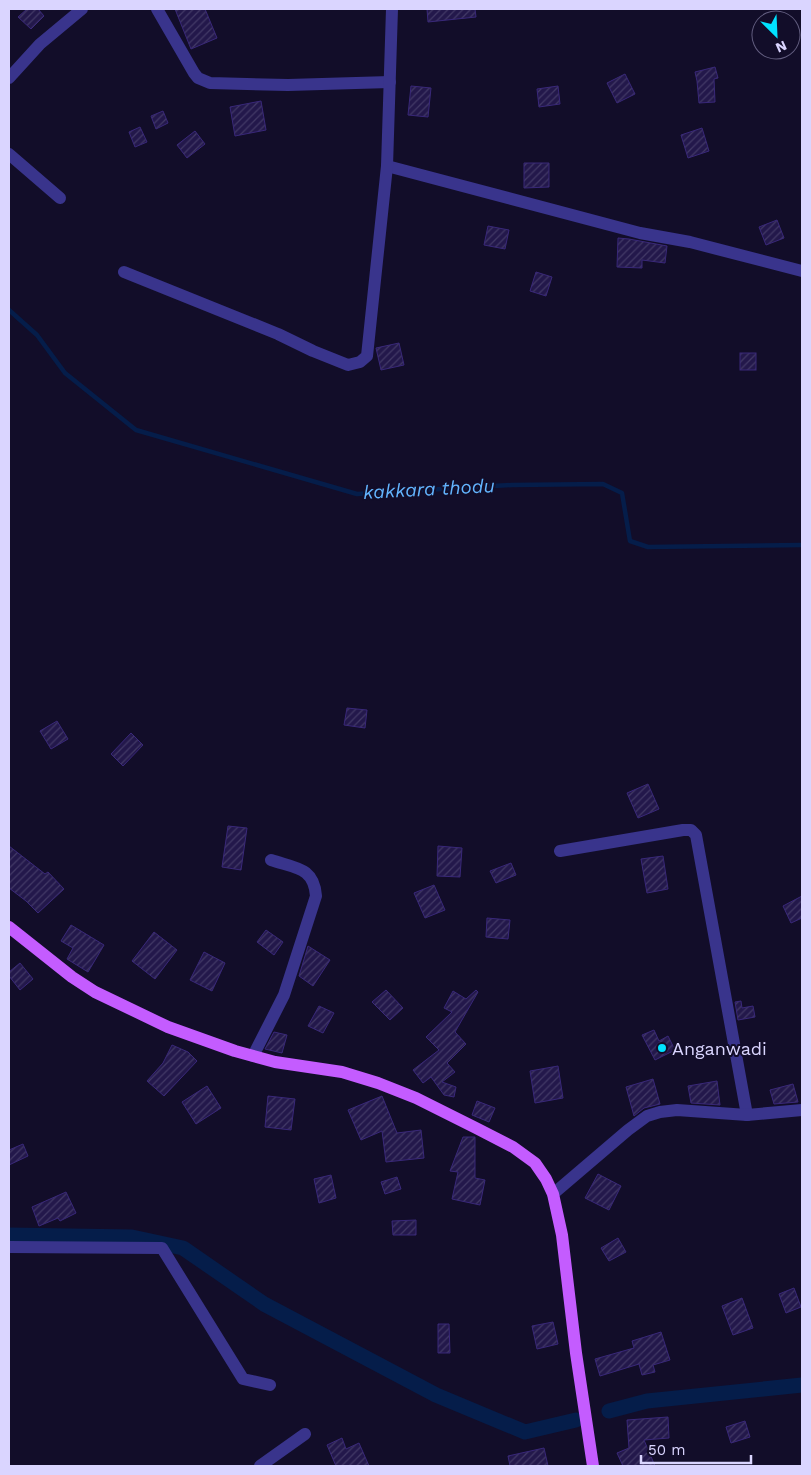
<svg xmlns="http://www.w3.org/2000/svg" width="811" height="1475" viewBox="0 0 811 1475" font-family="'Work Sans',sans-serif">
<defs>
<pattern id="building-hatch" width="6" height="6" patternUnits="userSpaceOnUse" patternTransform="scale(1.25)"><rect width="6" height="6" fill="#23184b"/><path d="M-1 1l2-2M0 6l6-6M5 7l2-2" fill="none" stroke="#423966"/></pattern>
</defs>
<rect width="100%" height="100%" fill="#120d29"/>
<g fill="none" stroke-linecap="round" stroke-linejoin="round">
<polyline stroke="#051d4a" stroke-width="4.5" points="9,310 37,335 65,373 136,430 357,494 512,485 603,484 622,493 630,541 648,547 802,545"/>
<g stroke="#051d4a" stroke-width="15">
<polyline points="9,1235 132,1237 183,1248 264,1304 436,1395 525,1432 576,1420"/>
<polyline points="609,1411 647,1401 802,1385"/>
</g>
</g>
<g fill="url(#building-hatch)" stroke="#392879">
<polygon points="27,9 38,9 44,16 31,29 18,17"/>
<polygon points="175,9 205,9 217,38 191,49"/>
<polygon points="427,9 475,9 476,17 428,22"/>
<polygon points="715,67 718,78 714,79 715,102 699,103 697,81 695,72"/>
<polygon points="625,74 635,94 617,103 607,83"/>
<polygon points="411,86 431,88 428,117 408,115"/>
<polygon points="558,86 560,104 539,107 537,89"/>
<polygon points="261,101 266,130 235,136 230,107"/>
<polygon points="163,111 168,123 156,129 151,116"/>
<polygon points="140,127 147,142 135,147 129,132"/>
<polygon points="702,128 709,151 688,158 681,135"/>
<polygon points="195,131 205,144 187,158 177,145"/>
<polygon points="524,163 549,163 549,187 524,188"/>
<polygon points="777,220 784,238 766,245 759,227"/>
<polygon points="488,226 509,230 505,249 484,245"/>
<polygon points="618,238 629,239 667,246 665,263 642,260 642,268 617,267"/>
<polygon points="536,272 552,277 546,296 530,291"/>
<polygon points="399,343 404,365 381,370 376,348"/>
<rect x="740" y="353" width="16" height="17"/>
<polygon points="347,708 367,710 365,728 344,725"/>
<polygon points="57,721 68,739 51,749 40,731"/>
<polygon points="131,733 143,745 123,766 111,754"/>
<polygon points="648,784 659,809 638,818 627,793"/>
<polygon points="228,826 247,828 241,870 222,867"/>
<polygon points="9,846 45,874 48,872 64,889 38,913 26,901 9,888"/>
<polygon points="438,846 462,848 460,877 437,876"/>
<polygon points="663,856 668,889 647,893 641,859"/>
<polygon points="511,863 516,875 496,883 490,871"/>
<polygon points="434,885 445,910 425,918 414,893"/>
<polygon points="802,896 802,918 791,923 783,906"/>
<polygon points="487,918 510,920 508,939 486,937"/>
<polygon points="71,925 104,945 88,972 67,959 73,948 61,941"/>
<polygon points="266,930 283,942 274,955 257,942"/>
<polygon points="154,932 177,950 155,979 132,961"/>
<polygon points="308,946 330,960 313,986 299,976"/>
<polygon points="204,952 225,963 212,991 190,980"/>
<polygon points="20,963 33,979 20,990 9,976 9,972"/>
<polygon points="386,990 403,1008 390,1020 372,1002"/>
<polygon points="476,990 478,992 455,1032 466,1044 447,1063 455,1072 442,1082 456,1087 454,1097 444,1095 431,1077 423,1083 413,1070 439,1050 426,1037 452,1012 444,1008 453,991 466,999"/>
<polygon points="741,1001 742,1008 753,1006 755,1017 738,1020 735,1002"/>
<polygon points="319,1006 334,1013 323,1033 308,1026"/>
<polygon points="654,1030 659,1041 668,1036 675,1050 655,1060 642,1035"/>
<polygon points="274,1032 287,1035 282,1053 265,1049"/>
<polygon points="172,1045 188,1052 197,1061 164,1096 147,1081 163,1063"/>
<polygon points="558,1066 563,1098 535,1103 530,1071"/>
<polygon points="653,1079 660,1104 644,1108 634,1116 626,1087"/>
<polygon points="717,1081 720,1105 691,1103 688,1086"/>
<polygon points="793,1084 798,1102 774,1104 770,1090"/>
<polygon points="207,1086 221,1108 196,1124 182,1102"/>
<polygon points="268,1096 295,1099 291,1130 265,1127"/>
<polygon points="382,1096 397,1133 421,1130 424,1158 386,1162 382,1131 361,1140 348,1110"/>
<polygon points="477,1101 495,1108 489,1122 472,1115"/>
<polygon points="463,1137 475,1137 475,1178 485,1180 480,1205 452,1199 458,1172 450,1171"/>
<polygon points="23,1144 28,1156 9,1165 9,1150"/>
<polygon points="598,1174 621,1186 609,1210 585,1198"/>
<polygon points="331,1175 336,1198 319,1203 314,1179"/>
<polygon points="397,1177 401,1189 385,1194 381,1182"/>
<polygon points="66,1192 76,1213 60,1221 58,1218 39,1226 32,1207"/>
<polygon points="416,1220 416,1235 393,1235 392,1221"/>
<polygon points="618,1238 626,1252 609,1261 601,1248"/>
<polygon points="794,1288 801,1307 786,1313 779,1294"/>
<polygon points="742,1298 753,1328 733,1335 722,1306"/>
<polygon points="553,1322 558,1344 537,1349 532,1326"/>
<polygon points="438,1324 449,1324 450,1353 438,1353"/>
<polygon points="661,1332 670,1360 653,1365 655,1372 642,1375 639,1364 600,1376 595,1359 634,1348 632,1341"/>
<polygon points="668,1417 669,1438 644,1440 655,1466 623,1466 617,1453 629,1448 627,1420"/>
<polygon points="745,1421 750,1437 731,1443 726,1427"/>
<polygon points="342,1438 346,1449 359,1443 369,1466 336,1466 327,1445"/>
<polygon points="544,1448 548,1466 510,1466 508,1456"/>
</g>
<g fill="none" stroke-linecap="round" stroke-linejoin="round">
<g stroke="#39348c" stroke-width="12">
<polyline points="157,9 194,73 198,78 210,83 288,85 390,82"/>
<polyline points="9,78 40,44 82,9"/>
<polyline points="9,154 60,198"/>
<polyline points="387,166 640,233 690,242 802,271"/>
<polyline points="124,272 278,334 313,351 348,365 360,362 367,356 387,166 392,9"/>
<polyline points="560,851 683,830 691,830 696,835 747,1115"/>
<path d="M253,1056L284,995L316,896C314,867 295,868 271,860"/>
<polyline points="553,1194 628,1130 647,1116 660,1112 677,1110 747,1115 802,1110"/>
<polyline points="9,1247 162,1248 243,1379 270,1385"/>
<polyline points="260,1466 305,1434"/>
</g>
<polyline stroke="#c45cff" stroke-width="12" points="9,927 72,977 95,992 168,1027 235,1051 275,1062 342,1072 378,1083 416,1098 476,1128 513,1147 535,1163 546,1179 553,1194 562,1235 576,1353 593,1466"/>
</g>
<circle fill="#01e2ff" stroke="#120d29" stroke-width="2" cx="662" cy="1048" r="5"/>
<g text-anchor="middle" dominant-baseline="central" stroke-width="4" stroke-linejoin="round" paint-order="stroke">
<g font-size="18" fill="#dad5ff" stroke="#120d29" text-anchor="start">
<text x="672" y="1048">Anganwadi</text>
</g>
<g font-size="19" font-style="italic" fill="#63b5ff" stroke="#120d29">
<text transform="translate(429 489) rotate(-3)">kakkara thodu</text>
</g>
</g>
<rect width="811" height="1475" fill="none" stroke="#dad5ff" stroke-width="20"/>
<g transform="translate(776 35) rotate(156)"><circle r="24" fill="#120d29" stroke="#625d7f"/>
<path d="M0-4L9 19L0 12L-9 19Z" fill="#01e2ff"/>
<text y="-8" font-size="14" font-weight="bold" text-anchor="middle" fill="#dad5ff">N</text>
</g>
<path d="M641 1455v8h110v-8" fill="none" stroke="#dad5ff" stroke-width="2.5"/>
<text x="648" y="1455" font-size="15" fill="#dad5ff" stroke="#120d29" stroke-width="4" paint-order="stroke">50 m</text>
</svg>
